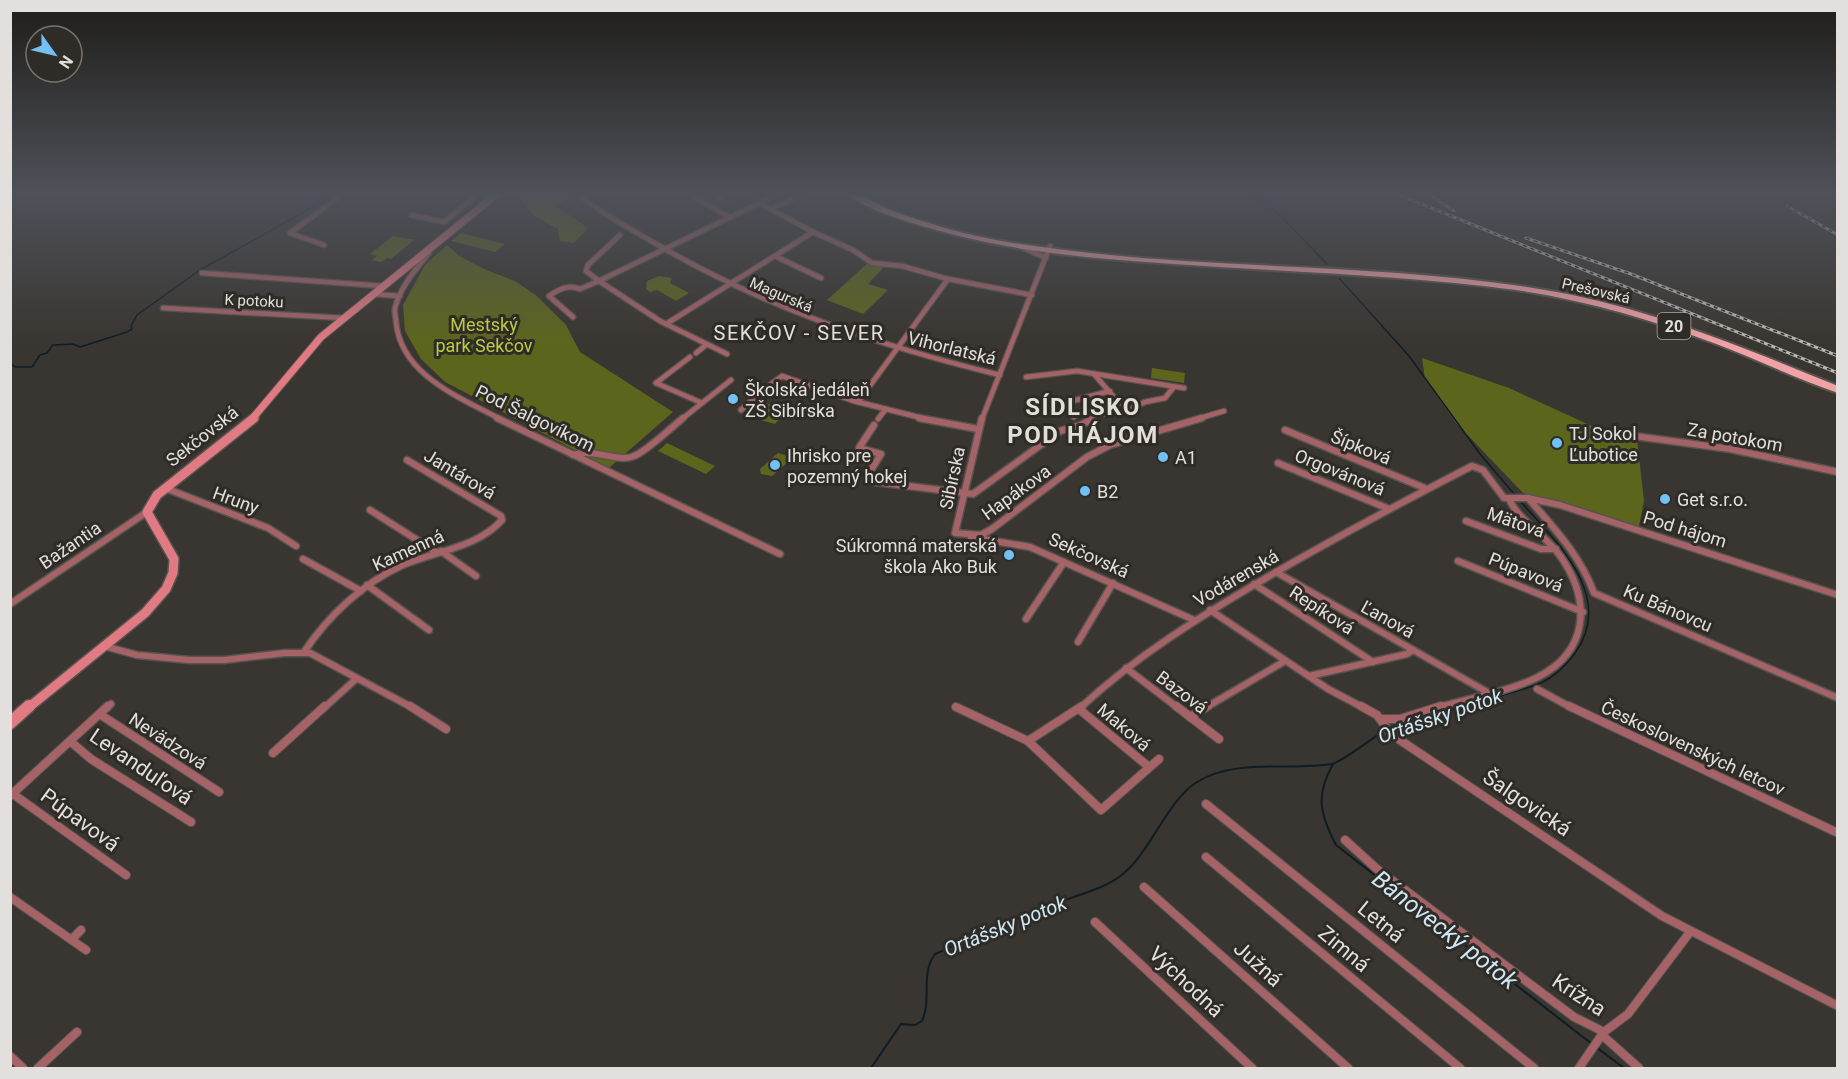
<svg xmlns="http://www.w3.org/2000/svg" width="1848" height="1079" viewBox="0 0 1848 1079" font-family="Roboto,sans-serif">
<rect width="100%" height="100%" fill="#393530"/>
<g fill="#5d651d">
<polygon points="517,194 566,194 572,197 556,206 588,228 574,243 560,241 558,229 534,216"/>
<polygon points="461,233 505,244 495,252 451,241"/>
<polygon points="393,236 414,240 391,259 387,258 381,262 372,260 377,256 370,254"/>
<polygon points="447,245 459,256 486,270 515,281 537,296 566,325 580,352 673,412 609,468 445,382 421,359 405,331 403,305 425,265"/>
<polygon points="869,262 885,266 868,284 888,290 863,314 827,300"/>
<polygon points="659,276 672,278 670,283 689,293 676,301 657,290 650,292 646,289 647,281"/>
<polygon points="1422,358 1509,388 1594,427 1637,439 1644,501 1638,531 1523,493 1456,423 1425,379"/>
<polygon points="1152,368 1185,373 1184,383 1151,378"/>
<polygon points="766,403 787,410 775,424 753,418"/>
<polygon points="667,443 715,466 706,474 658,451"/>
<polygon points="778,453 788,456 789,461 772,476 761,474 760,469"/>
</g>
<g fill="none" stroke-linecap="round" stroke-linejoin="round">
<g stroke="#0e1d25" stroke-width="1.5">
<polyline points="1248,194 1279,214 1327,264"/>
<polyline points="1339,278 1409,356 1480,454 1515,495"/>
<polyline points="10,363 15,367 32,367 40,355 47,353 53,345 73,344 80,347 127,332 132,329 131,326 137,315 200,270 313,207 328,194"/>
<path d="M1458,708C1485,700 1515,693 1541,683C1554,677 1567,664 1575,653C1616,596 1556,542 1520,501"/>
</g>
<g stroke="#0e1d25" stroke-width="2">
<polyline points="1392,728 1463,706"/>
<path d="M1333,764C1315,796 1320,814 1336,845L1592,1044"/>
<polyline points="1596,1047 1624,1068"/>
<path d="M871,1068L901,1024L915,1025L922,1021C932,999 920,974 935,954C975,937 1016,918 1057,903C1079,894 1105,889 1123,874C1151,851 1167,801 1197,782C1235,758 1290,771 1332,764C1342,762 1374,737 1385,730"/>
</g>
<g stroke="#57544f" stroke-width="7">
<g id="street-far2">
<path d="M577,194C602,214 631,229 658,245C766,308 880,346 1000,375"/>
<polyline points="689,194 730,217"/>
<polyline points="719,199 724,194"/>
<polyline points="760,203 813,232 853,250 872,263 902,266 948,279 1032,295"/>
<polyline points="771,209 803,194"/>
<polyline points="411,215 444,222 478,194"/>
<polyline points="290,233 343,194"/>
<polyline points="290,233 324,245"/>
<polyline points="1021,247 1046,258"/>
<path d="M429,253C416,269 400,287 395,308C394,312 396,318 396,322C401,375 459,397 500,419"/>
<polyline points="775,256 821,278"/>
<polyline points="202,273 383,286"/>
<polyline points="373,294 400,296"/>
<polyline points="163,308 344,318"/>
<path d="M573,317L549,296C559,289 569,284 580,289L599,281L586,271L588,265L620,235"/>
<polyline points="666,324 813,232"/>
<polyline points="696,353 706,345"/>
<polyline points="727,354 660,321 599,281 778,194"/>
<polyline points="1094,374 1119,403"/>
<polyline points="1026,377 1077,371 1184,388"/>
<polyline points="656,383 690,357"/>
<polyline points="656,383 702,403 682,419"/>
<polyline points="771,384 782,376 854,401 926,419"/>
<polyline points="858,402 948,279"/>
<polyline points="702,403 731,380"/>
<polyline points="741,410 765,389"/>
<polyline points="1074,417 1061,404 1110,391"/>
<polyline points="878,419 886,409"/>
<polyline points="982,419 1050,246"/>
<polyline points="1091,419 1100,414 1126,411 1145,402 1165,398 1173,388"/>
<polyline points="1197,419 1224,411"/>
</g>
</g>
<g stroke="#57544f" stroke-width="9">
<g id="street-far1">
<polyline points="497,418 780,554"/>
<polyline points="919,418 978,429"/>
<polyline points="982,418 955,533 981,535 992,529 1087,457 1110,445 1202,418"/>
<polyline points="874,425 859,448 881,454 868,475 867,481 973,494 1060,431 1081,425 1094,418"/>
<polyline points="1285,430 1427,489"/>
<polyline points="1627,435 1730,449 1838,472"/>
<path d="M573,455C596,448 618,463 634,456C647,451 672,427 683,418"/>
<polyline points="1278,463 1389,509"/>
<polyline points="165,488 268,528 296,546"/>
<path d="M1528,498C1554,528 1580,555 1594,593L1838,698"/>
<polyline points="370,510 436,552"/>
<polyline points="1466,521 1541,549 1556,549"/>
<polyline points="971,537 1030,547 1194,620"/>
<polyline points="441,551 476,576"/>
<polyline points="303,559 361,591"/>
<polyline points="1458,561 1583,612"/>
<polyline points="1276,572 1487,692"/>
<polyline points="1254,584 1373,662"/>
<polyline points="367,585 429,630"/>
<polyline points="10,604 147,512"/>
<polyline points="1210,610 1328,689 1364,708"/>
<polyline points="1026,619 1064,562"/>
<polyline points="1078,642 1113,583"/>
<polyline points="104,646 137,655 189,660 224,660 285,653 310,653 413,708"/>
<path d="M304,652C328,616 363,583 403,565C435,551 477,548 502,520L501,516L407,460"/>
<polyline points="1126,668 1178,708"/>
<polyline points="1309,676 1407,654 1413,650"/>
<polyline points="1537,689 1572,708"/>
<polyline points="107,708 111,704"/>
<polyline points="324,708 356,679"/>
<path d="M1080,708C1137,655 1204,614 1271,575C1337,537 1404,501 1472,466L1483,470L1504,498H1528L1560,505L1838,595"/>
<polyline points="1205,708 1285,661"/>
<path d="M1436,708C1466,699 1511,691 1538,677C1589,651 1591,601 1561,557C1546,535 1519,521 1509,499"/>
</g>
</g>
<g stroke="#57544f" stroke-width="10">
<g id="street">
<polyline points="410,706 446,729"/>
<polyline points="1176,706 1219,739"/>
<polyline points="1361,706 1377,715 1391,734 1662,916 1838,1006"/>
<polyline points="1569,706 1838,833"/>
<polyline points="956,707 1028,741 1101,810 1159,759"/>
<polyline points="1079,709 1149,767"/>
<polyline points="101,715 219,792"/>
<polyline points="1190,717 1208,706"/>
<polyline points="1382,719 1400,719 1441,706"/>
<polyline points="1028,741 1082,706"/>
<polyline points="71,742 91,759 191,822"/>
<polyline points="273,753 325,706"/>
<polyline points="13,794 126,875"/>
<polyline points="11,795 108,706"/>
<polyline points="1206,804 1534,1068"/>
<polyline points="1345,840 1377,869 1574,1017 1604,1032 1628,1014 1690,932"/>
<polyline points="1206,857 1460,1068"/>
<polyline points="1144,887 1348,1068"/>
<polyline points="10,897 86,950"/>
<polyline points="1095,922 1252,1068"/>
<polyline points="72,939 81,930"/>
<polyline points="1602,1035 1639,1068"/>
<polyline points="10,1056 23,1068"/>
<polyline points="38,1068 77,1032"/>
<polyline points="1579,1068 1603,1033"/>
</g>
</g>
<g stroke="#57544f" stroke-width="9">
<polyline id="secondary-far2" points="252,419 321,337 497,194"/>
</g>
<g stroke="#57544f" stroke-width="12">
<polyline id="secondary-far1" points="28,708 145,613 166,589 173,573 174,559 147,512 157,495 254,418"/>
</g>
<g stroke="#57544f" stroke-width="15">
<polyline id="secondary" points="10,723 29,706"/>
</g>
<g stroke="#57544f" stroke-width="4">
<path id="primary" d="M846,194C863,194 877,205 893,211C906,216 919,220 932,224C972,237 1015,244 1057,249C1223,271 1392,262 1557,292C1654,310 1747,349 1838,386V393C1797,379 1758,360 1719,345C1653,320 1586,300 1516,290C1403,275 1288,272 1174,264C1099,259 1024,253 951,234C918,225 873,213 846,194Z"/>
</g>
<use href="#street-far2" stroke="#a56368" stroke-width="4.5"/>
<use href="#street-far1" stroke="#a56368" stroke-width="6"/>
<use href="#street" stroke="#a56368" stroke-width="8"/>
<use href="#secondary-far2" stroke="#e27a84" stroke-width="7"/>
<use href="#secondary-far1" stroke="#e27a84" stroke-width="9"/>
<use href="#secondary" stroke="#e27a84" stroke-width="12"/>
<use href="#primary" fill="#f2a1a6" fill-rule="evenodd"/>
<g stroke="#bab7b3" stroke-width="3">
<g id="rail">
<polyline points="1397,194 1838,373"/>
<polyline points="1429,194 1454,211"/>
<polyline points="1787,206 1838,235"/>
<polyline points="1526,238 1631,274 1838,356"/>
</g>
</g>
<use href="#rail" stroke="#2f2b26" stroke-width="1.5" stroke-dasharray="4" stroke-linecap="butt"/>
</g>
<linearGradient id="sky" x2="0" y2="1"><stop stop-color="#1f1d1a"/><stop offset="0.56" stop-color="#4e5159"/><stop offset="1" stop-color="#4e5159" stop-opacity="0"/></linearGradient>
<rect width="1848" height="345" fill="url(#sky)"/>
<g fill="#72c1f5" stroke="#2f2b26" stroke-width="2">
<circle cx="733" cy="399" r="6"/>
<circle cx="1557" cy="443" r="6"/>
<circle cx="1163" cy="457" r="6"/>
<circle cx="775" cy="465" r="6"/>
<circle cx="1085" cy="491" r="6"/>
<circle cx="1665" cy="499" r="6"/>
<circle cx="1009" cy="555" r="6"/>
</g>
<g text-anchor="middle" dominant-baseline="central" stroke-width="6" stroke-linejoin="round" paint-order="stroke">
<g font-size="15" fill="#e2dfdc" stroke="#2f2b26">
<text transform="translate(1596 291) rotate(13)">Prešovská</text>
<text transform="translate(781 295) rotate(23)">Magurská</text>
<text transform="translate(254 301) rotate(3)">K potoku</text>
</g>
<rect fill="#2f2b26" stroke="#aca9a5" stroke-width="1.5" x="1657.5" y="313" width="33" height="26" rx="4.5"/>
<g font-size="16" font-weight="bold" fill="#e2dfdc">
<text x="1674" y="326">20</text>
</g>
<g font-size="18" fill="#bccb41" stroke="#2f2b26">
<text x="484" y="324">Mestský<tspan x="484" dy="21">park Sekčov</tspan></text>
</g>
<g font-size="18" fill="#e2dfdc" stroke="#2f2b26">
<text transform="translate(952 348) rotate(14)">Vihorlatská</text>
<text transform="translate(535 418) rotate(26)">Pod Šalgovíkom</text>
<text transform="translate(202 436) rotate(-38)">Sekčovská</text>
<text transform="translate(1735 437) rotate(10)">Za potokom</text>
<text transform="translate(1361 447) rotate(22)">Šípková</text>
<text transform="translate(1340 472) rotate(22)">Orgovánová</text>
<text transform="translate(460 474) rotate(31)">Jantárová</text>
<text transform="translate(952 478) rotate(-78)">Sibírska</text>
<text transform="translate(1016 492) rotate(-36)">Hapákova</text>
<text transform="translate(236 500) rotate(20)">Hruny</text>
<text transform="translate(1516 522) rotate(19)">Mätová</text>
<text transform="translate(1685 529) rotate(17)">Pod hájom</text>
<text transform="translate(70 545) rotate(-34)">Bažantia</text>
<text transform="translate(408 550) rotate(-24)">Kamenná</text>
<text transform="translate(1089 555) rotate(24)">Sekčovská</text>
<text transform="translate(1526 572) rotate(22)">Púpavová</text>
<text transform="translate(1236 578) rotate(-30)">Vodárenská</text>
<text transform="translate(1668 608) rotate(23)">Ku Bánovcu</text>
<text transform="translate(1322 610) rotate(33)">Repíková</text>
<text transform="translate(1388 619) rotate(29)">Ľanová</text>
<text transform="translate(1182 692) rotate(37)">Bazová</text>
<text transform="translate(1124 727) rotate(40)">Maková</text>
<text transform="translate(168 741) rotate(33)">Nevädzová</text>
<text transform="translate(1693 748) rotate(25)">Československých letcov</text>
</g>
<g font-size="18" fill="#e2dfdc" stroke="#2f2b26" text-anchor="start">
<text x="745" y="389">Školská jedáleň<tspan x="745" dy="21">ZŠ Sibírska</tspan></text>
<text x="1569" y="433">TJ Sokol<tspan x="1569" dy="21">Ľubotice</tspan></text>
<text x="787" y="455">Ihrisko pre<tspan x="787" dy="21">pozemný hokej</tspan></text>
<text x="1175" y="457">A1</text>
<text x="1097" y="491">B2</text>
<text x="1677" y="499">Get s.r.o.</text>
<text x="997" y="545" text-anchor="end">Súkromná materská<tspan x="997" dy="21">škola Ako Buk</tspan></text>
</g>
<g font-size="20" letter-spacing="1.5" fill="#e4ded9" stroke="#2f2b26">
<text x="799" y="333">SEKČOV - SEVER</text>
</g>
<g font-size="20" font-style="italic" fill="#cfe8f5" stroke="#2f2b26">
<text transform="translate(1440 716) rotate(-19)">Ortášsky potok</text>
<text transform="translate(1005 926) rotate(-22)">Ortášsky potok</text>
</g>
<g font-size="21" fill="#e2dfdc" stroke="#2f2b26">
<text transform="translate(141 767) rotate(34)">Levanduľová</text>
<text transform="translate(1527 803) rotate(34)">Šalgovická</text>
<text transform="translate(80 820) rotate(36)">Púpavová</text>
<text transform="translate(1381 922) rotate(39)">Letná</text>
<text transform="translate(1344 949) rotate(40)">Zimná</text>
<text transform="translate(1258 964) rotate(42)">Južná</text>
<text transform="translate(1186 982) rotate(43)">Východná</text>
<text transform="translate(1579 995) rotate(33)">Krížna</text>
</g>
<g font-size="24" font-weight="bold" letter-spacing="1.5" fill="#e4ded9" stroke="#2f2b26">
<text x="1083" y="407">SÍDLISKO<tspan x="1083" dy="28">POD HÁJOM</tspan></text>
</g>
<g font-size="24" font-style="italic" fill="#cfe8f5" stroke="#2f2b26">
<text transform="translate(1445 930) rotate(38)">Bánovecký potok</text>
</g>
</g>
<rect width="1848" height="1079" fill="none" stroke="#e2dfdc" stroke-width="24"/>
<g transform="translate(54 54) rotate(124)"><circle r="28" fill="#2f2b26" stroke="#77736f" stroke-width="1.5"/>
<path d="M0-4.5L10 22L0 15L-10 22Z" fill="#72c1f5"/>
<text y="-9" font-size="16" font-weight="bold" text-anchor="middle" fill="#e2dfdc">N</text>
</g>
</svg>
